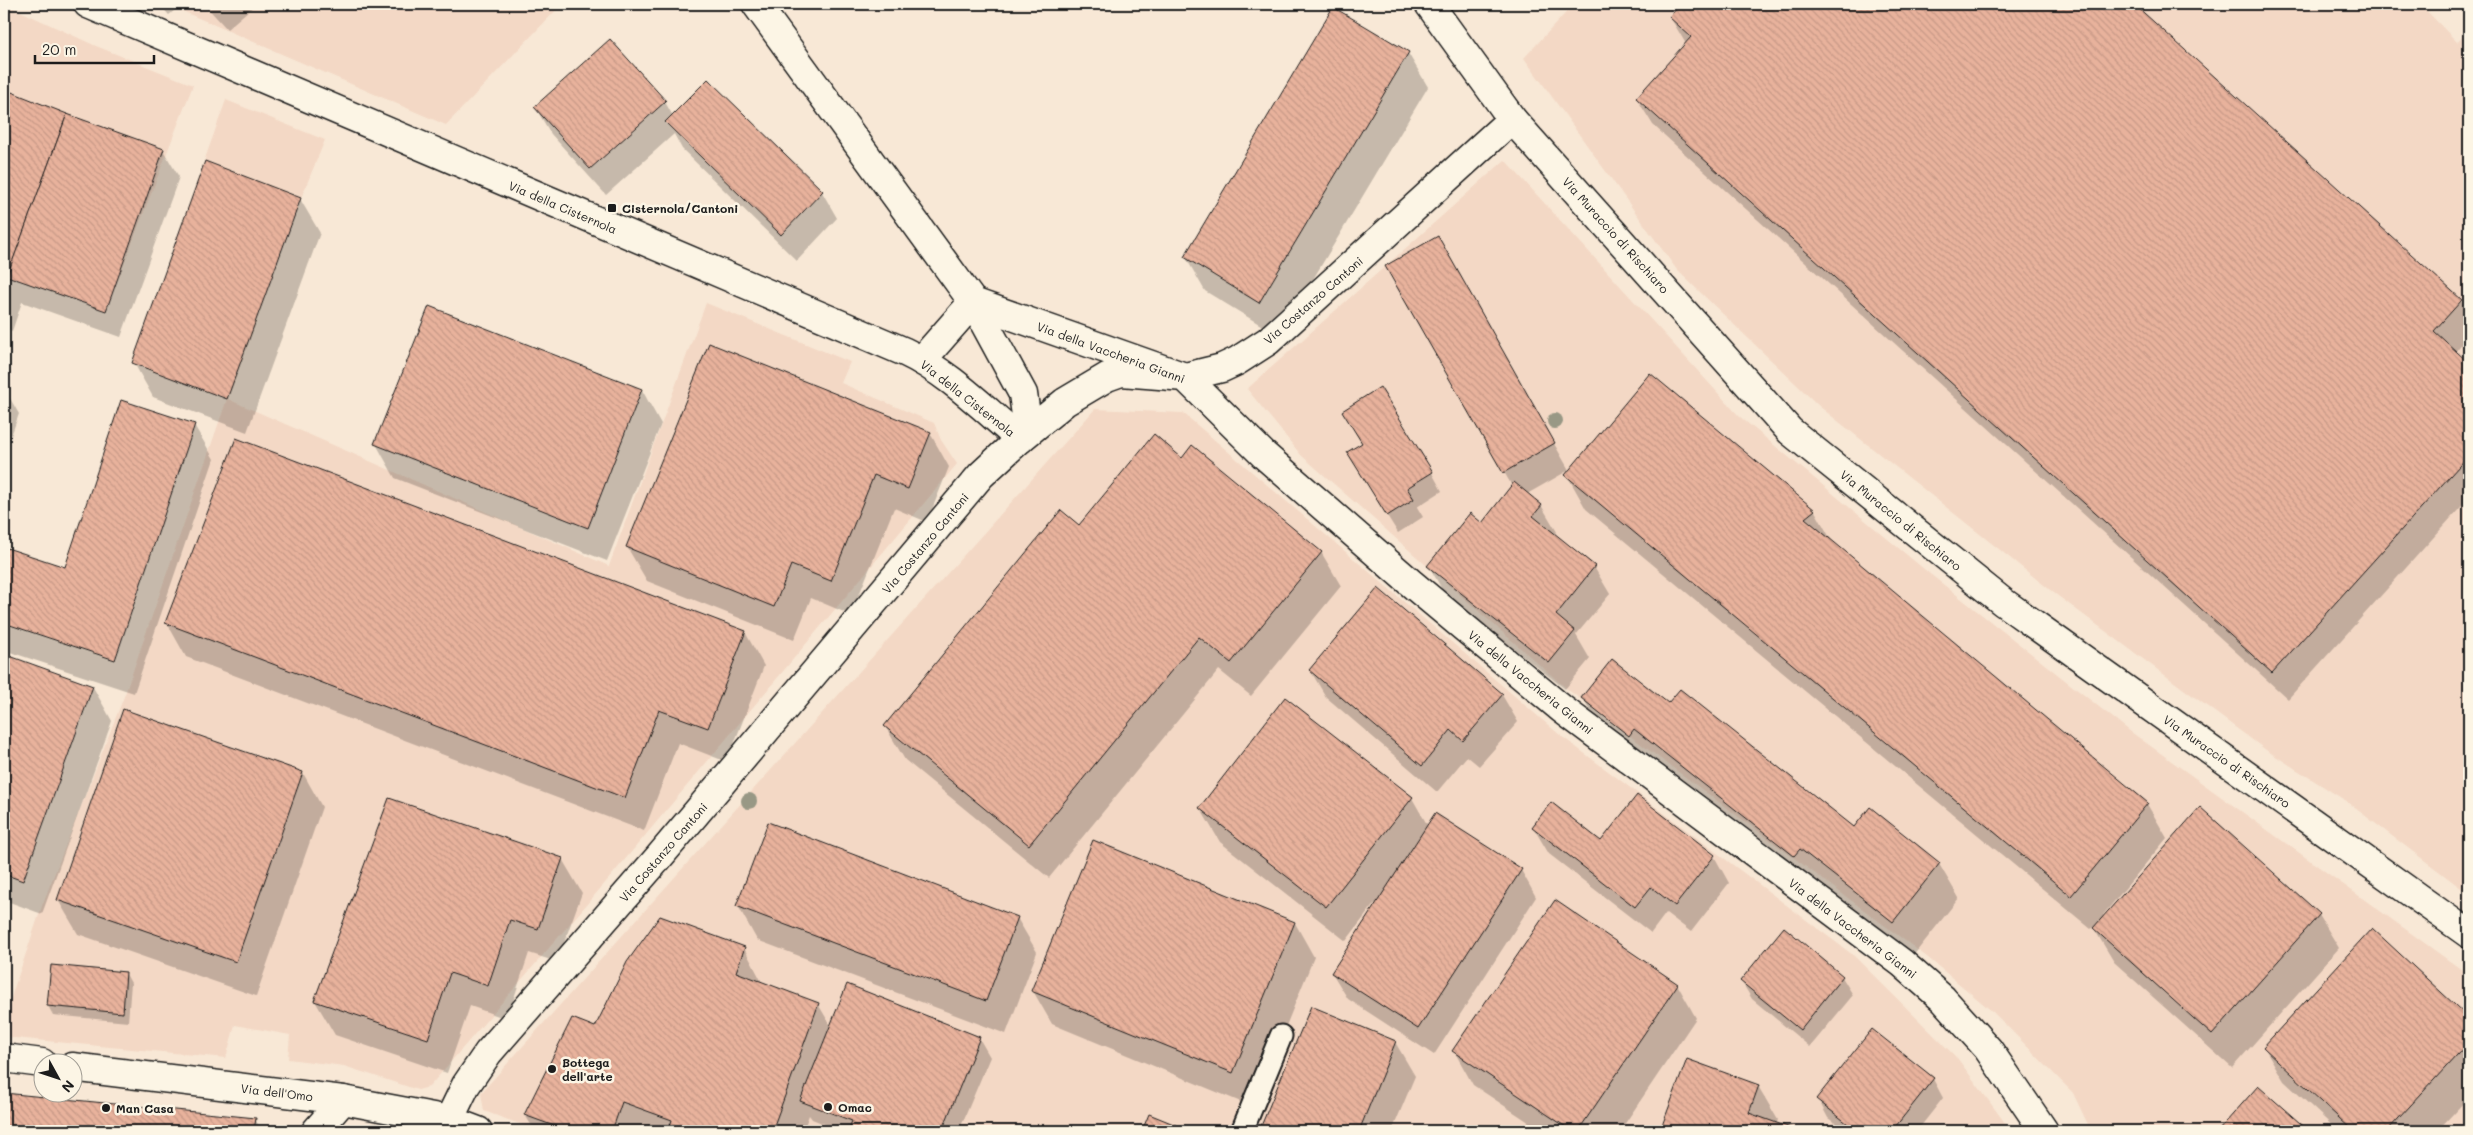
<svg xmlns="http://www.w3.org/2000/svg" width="2473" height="1135" viewBox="0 0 2473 1135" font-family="Mali,sans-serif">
<defs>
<pattern id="building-back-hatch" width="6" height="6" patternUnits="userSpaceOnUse" patternTransform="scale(1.25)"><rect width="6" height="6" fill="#e8b29c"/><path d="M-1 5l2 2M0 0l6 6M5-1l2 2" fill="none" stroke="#c69886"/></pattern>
</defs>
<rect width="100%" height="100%" fill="#f8e8d6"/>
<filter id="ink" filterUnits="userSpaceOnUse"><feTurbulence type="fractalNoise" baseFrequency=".02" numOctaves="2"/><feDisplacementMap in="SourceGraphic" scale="10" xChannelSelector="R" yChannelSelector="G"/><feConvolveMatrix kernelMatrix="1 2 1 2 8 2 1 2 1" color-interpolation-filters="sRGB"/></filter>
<g filter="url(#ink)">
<g fill="#f3d8c5">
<polygon points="5,4 96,46 193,85 106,311 8,276 4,285"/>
<polygon points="166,4 562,4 446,125"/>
<polygon points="1574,4 2420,4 2457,42 2469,29 2469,894 2343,799 2266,750 2054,593 1819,406 1677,270 1524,58"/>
<polygon points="226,100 325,140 301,198 228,399 609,566 706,303 850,362 841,383 934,423 941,440 957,464 612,875 429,1087 418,1090 344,1066 288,1059 290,1035 235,1025 226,1058 4,1037 4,1018 42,906 125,694 227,399 132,363"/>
<polygon points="1505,160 1739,416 1930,574 2131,732 2469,975 2469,1131 2091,1131 2073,1093 1993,1012 1927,957 1567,689 1301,455 1247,389"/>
<polygon points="1095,409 1183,413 1560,735 1853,955 1958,1059 2011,1131 539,1131 484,1111 481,1093"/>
</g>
<g fill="#0003">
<polygon points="159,4 182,4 169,15"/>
<polygon points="204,4 256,4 227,29"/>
<polygon points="1682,4 2132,4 2461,301 2469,316 2469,335 2455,352 2469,365 2469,498 2288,699 1653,125 1637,99 1686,44 1670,17"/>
<polygon points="610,40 665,102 673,116 822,192 837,218 797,261 682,149 674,134 606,195 551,134 535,107"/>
<polygon points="1408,53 1428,87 1279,336 1205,291 1186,258"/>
<polygon points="4,90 163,150 179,177 121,337 22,302 12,331 4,327"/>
<polygon points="300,199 320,233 247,432 153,397 134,363"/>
<polygon points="1437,237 1569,470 1527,494 1541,505 1557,532 1554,535 1594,567 1610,594 1576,635 1590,659 1565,689 1444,593 1429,566 1482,524 1512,486 1387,266"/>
<polygon points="430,307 642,390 661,424 607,561 395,478 376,444"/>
<polygon points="1650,374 1815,511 1833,543 2147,804 2167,838 2103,915 2105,917 2319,915 2339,948 2232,1068 2114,962 2093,927 2091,929 1586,509 1567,475"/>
<polygon points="4,388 19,414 4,455"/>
<polygon points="194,425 214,459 134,693 4,650 4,548 65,568"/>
<polygon points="930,433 949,467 927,522 894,508 851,615 811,598 794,640 647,581 627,547"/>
<polygon points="1363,443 1432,473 1442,491 1417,507 1423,517 1398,533 1359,471"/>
<polygon points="1182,460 1321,552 1341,586 1251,696 1219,670 1049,878 905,760 885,726 1080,527"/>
<polygon points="1378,590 1502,695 1518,722 1479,766 1467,756 1437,792 1326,697 1310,670"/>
<polygon points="167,623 745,632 764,666 727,762 678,743 644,831 186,657"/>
<polygon points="4,655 93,687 112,721 42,914 4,900"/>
<polygon points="1583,698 1668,705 1854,829 1939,864 1959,898 1913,956 1820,882 1814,889 1602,732"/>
<polygon points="303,773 322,807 256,996 78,934 58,900"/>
<polygon points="1412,798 1428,826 1521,870 1536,897 1434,1055 1348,999 1332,973 1377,905 1375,903 1346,941 1220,842 1200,808"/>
<polygon points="1533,827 1601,842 1714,856 1729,883 1691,932 1666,913 1651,933 1549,854"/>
<polygon points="1094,842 1295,923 1314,957 1253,1107 1052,1024 1033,991"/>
<polygon points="562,859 582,893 557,962 529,953 507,1019 470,1006 447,1073 335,1035 315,1001"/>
<polygon points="738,906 1017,918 1037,952 1006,1034 757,940"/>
<polygon points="2372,930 2469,1019 2469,1097 2437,1131 2338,1131 2284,1081 2264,1047"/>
<polygon points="744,948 763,984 818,1004 831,1026 979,1038 990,1057 959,1131 842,1131 812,1119 809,1115 803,1131 535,1131 525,1115 595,1028"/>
<polygon points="126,974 131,983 128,1022 53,1015 48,1006"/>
<polygon points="1842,977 1853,995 1810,1047 1752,999 1741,981"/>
<polygon points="1677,984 1696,1018 1620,1131 1542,1131 1473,1085 1454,1051"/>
<polygon points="1312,1007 1395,1042 1415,1076 1392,1131 1261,1131"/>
<polygon points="1688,1060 1758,1086 1778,1120 1776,1124 1796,1131 1662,1131"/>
<polygon points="1933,1079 1943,1098 1917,1131 1846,1131 1828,1118 1818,1099"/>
<polygon points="2258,1088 2308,1131 2220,1131"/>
<polygon points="4,1094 255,1119 262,1131 4,1131"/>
</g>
<g fill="url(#building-back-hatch)" stroke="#1c1c1c">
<polygon points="1681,4 2134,4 2462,300 2434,331 2469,363 2469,455 2272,673 1636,98 1691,37 1669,17"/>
<polygon points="1333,7 1409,52 1259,303 1184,257"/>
<polygon points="610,39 666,101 590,169 534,107"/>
<polygon points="708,79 823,191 781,235 665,122"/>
<polygon points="4,89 67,114 4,285"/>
<polygon points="67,114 164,149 106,311 7,276"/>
<polygon points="205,161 301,198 227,399 132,363"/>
<polygon points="1438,236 1555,443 1503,473 1385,266"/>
<polygon points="429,306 642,389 588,528 374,444"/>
<polygon points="709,343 931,432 908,489 874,475 831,581 791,565 774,607 626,547"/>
<polygon points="1650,373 1815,510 1805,518 2148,803 2071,896 1565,475"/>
<polygon points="1380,387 1433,472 1407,488 1414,499 1387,516 1347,452 1362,443 1342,411"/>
<polygon points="121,400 195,424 115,660 4,623 4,547 65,567"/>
<polygon points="1154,434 1182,458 1192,445 1322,552 1231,663 1199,637 1029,845 884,726 1061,510 1079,525"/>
<polygon points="236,438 746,631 708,728 659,710 625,798 165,623"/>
<polygon points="1514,482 1542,505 1533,516 1595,566 1556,615 1575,631 1549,663 1427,566 1470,513 1482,523"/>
<polygon points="1378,588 1503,694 1463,741 1451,730 1422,766 1309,670"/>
<polygon points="4,654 93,686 23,881 4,874"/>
<polygon points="1612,659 1668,703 1680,689 1854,827 1870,807 1940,863 1893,922 1800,849 1794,856 1634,729 1629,736 1581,698"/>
<polygon points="1285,697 1413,797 1326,907 1199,808"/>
<polygon points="123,709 303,772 236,962 57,900"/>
<polygon points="1637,795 1715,855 1675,906 1651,887 1635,907 1532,827 1551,802 1601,841"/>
<polygon points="389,798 563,858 538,929 510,920 488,986 450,973 428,1039 314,1001"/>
<polygon points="2200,807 2320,914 2212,1035 2093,928"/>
<polygon points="1435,813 1522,869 1418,1029 1331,973"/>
<polygon points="768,822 1018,917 986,1001 736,906"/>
<polygon points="1093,840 1295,922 1233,1073 1031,991"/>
<polygon points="1555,900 1678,984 1578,1131 1572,1131 1452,1051"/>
<polygon points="660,916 745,947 736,972 819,1003 772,1131 668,1131 672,1120 622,1102 612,1131 568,1131 524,1115 572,1018 595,1027 627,962"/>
<polygon points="1784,927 1843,976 1800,1030 1740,981"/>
<polygon points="2372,928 2469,1018 2469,1042 2387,1131 2353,1131 2263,1047"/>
<polygon points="51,965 126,972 123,1013 47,1006"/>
<polygon points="847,984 980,1037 942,1131 848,1131 852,1121 800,1101"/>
<polygon points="1311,1006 1396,1041 1359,1131 1259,1131"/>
<polygon points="1872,1029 1934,1078 1892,1131 1857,1131 1816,1099"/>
<polygon points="1687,1059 1759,1085 1749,1113 1799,1131 1660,1131"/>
<polygon points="2258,1086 2309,1131 2218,1131"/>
<polygon points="4,1093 256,1118 254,1131 4,1131"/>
<polygon points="1149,1114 1191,1131 1142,1131"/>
</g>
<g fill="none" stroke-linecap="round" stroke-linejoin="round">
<g stroke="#1c1c1c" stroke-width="25">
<polyline id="lane" points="1242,1131 1281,1036"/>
</g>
<g stroke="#1c1c1c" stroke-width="31">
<g id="street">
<path d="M88,4L905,352C948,372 984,409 1020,439"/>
<polyline points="756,4 973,302 1023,394 1026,415 1020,439"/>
<polyline points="1429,4 1512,119 1790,431 2003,602 2469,934"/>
<polyline points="973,302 1185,377 1264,455 1412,584 1562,709 1902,963 1943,999 1988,1049 2044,1131"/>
<polyline points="922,360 973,302"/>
<polyline points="4,1058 42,1063"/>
<polyline points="72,1067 343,1100 449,1120 478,1131"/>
<polyline points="449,1120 466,1085 488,1053 660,856 981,475 1020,439 1065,402 1107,377 1121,372 1185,377 1222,368 1237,361 1268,341 1512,119"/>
<polyline points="316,1131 343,1100"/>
</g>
</g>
<use href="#lane" stroke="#fcf5e5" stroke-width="21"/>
<use href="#street" stroke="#fcf5e5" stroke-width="28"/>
</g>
<g fill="#989885">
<circle cx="1555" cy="421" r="8"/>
<circle cx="749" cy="801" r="8"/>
</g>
</g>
<g fill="#1c1c1c" stroke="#fcf5e5" stroke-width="2">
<rect x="607" y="203" width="10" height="10" rx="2.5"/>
<circle cx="552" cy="1069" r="5"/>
<circle cx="828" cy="1107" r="5"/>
<circle cx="106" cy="1108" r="5"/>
</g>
<g text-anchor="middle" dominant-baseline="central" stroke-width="5" stroke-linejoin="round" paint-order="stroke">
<g font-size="12" fill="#1c1c1c" stroke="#fcf5e5">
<text transform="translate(563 207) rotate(23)">Via della Cisternola</text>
<text transform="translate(1616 235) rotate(48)">Via Muraccio di Rischiaro</text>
<text transform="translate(1313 300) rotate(-41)">Via Costanzo Cantoni</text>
<text transform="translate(1111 352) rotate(20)">Via della Vaccheria Gianni</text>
<text transform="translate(968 398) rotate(38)">Via della Cisternola</text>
<text transform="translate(1901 520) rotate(39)">Via Muraccio di Rischiaro</text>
<text transform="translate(925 543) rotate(-50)">Via Costanzo Cantoni</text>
<text transform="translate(1531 682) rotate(39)">Via della Vaccheria Gianni</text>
<text transform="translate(2227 761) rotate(35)">Via Muraccio di Rischiaro</text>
<text transform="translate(663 852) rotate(-49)">Via Costanzo Cantoni</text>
<text transform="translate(1853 928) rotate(37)">Via della Vaccheria Gianni</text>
<text transform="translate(277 1092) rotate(7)">Via dell'Omo</text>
</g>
<g font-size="12" font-weight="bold" fill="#1c1c1c" stroke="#fcf5e5" text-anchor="start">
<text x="622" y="208">Cisternola/Cantoni</text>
<text x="562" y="1062">Bottega<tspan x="562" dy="14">dell'arte</tspan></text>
<text x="838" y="1107">Omac</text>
<text x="116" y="1108">Man Casa</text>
</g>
</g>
<rect width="2473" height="1135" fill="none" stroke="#fcf5e5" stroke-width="20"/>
<rect x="10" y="10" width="2453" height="1115" fill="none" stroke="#1c1c1c" stroke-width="2" filter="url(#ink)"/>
<g transform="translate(58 1078) rotate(130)"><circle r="24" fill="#fcf5e5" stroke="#a29e95"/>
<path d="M0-4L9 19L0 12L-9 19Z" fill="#1c1c1c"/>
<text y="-8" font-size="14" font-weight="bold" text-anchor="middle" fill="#1c1c1c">N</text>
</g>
<path d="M35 55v8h119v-8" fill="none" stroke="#1c1c1c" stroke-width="2.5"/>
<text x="42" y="55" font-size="15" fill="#1c1c1c" stroke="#fcf5e5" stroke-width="4" paint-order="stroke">20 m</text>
</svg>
